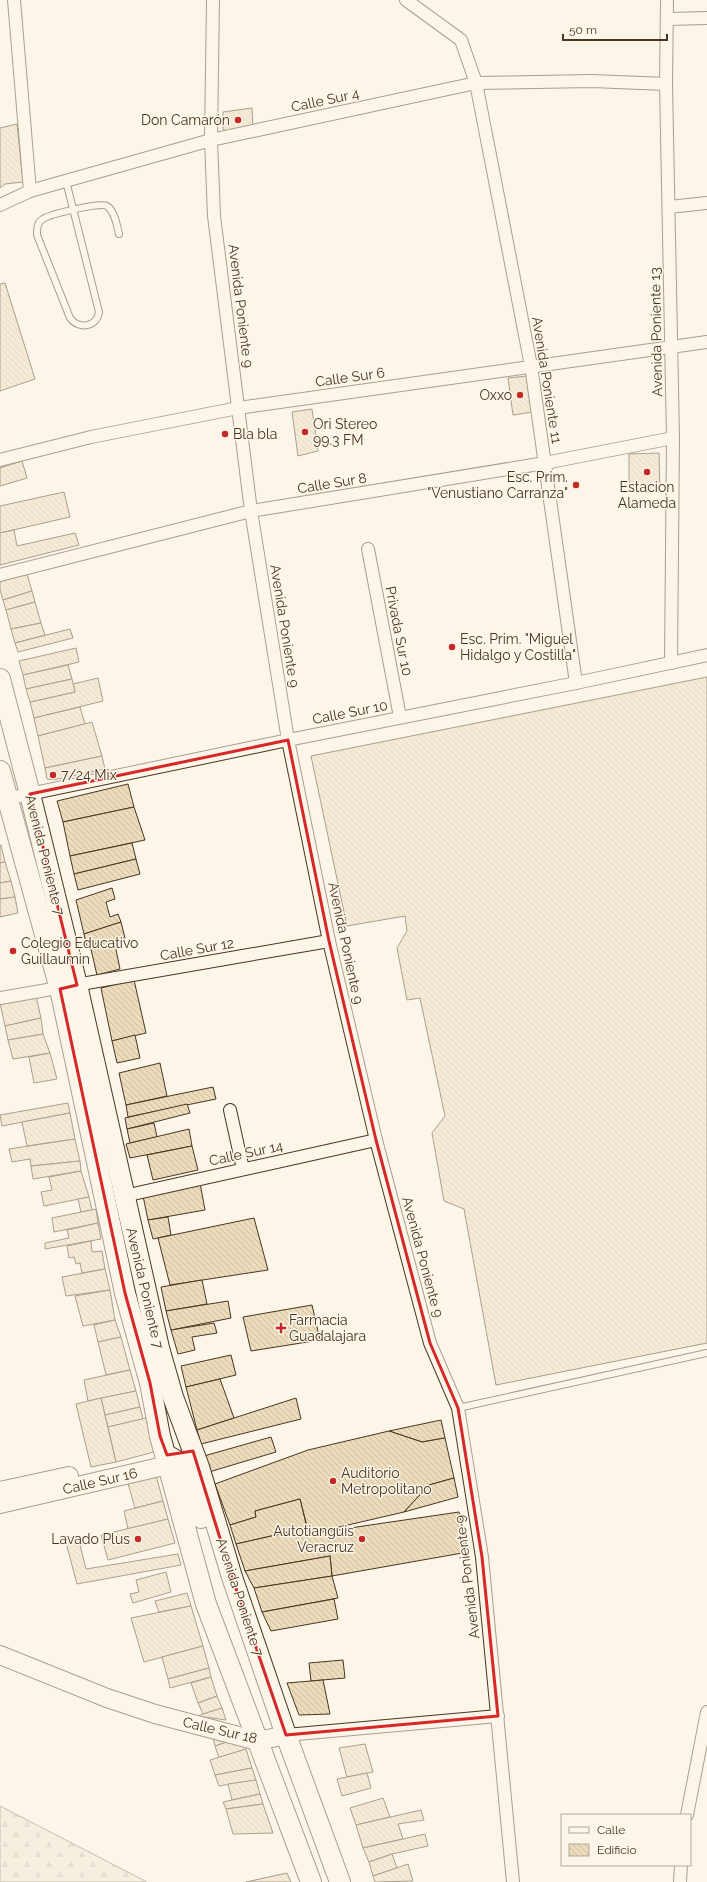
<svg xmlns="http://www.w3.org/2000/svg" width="707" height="1882" viewBox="0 0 707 1882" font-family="Raleway,sans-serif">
<defs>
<pattern id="forest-firs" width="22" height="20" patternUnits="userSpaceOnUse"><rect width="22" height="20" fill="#ede6d9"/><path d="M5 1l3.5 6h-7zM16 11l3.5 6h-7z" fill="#cdc6ba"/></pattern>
<pattern id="building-back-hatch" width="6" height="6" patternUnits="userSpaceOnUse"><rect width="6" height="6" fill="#ecdcbc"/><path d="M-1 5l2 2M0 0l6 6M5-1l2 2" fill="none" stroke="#ccbda1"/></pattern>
</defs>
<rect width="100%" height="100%" fill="#fbf6e9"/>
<polygon fill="url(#forest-firs)" stroke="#887966" points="0,1806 147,1882 0,1882"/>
<g fill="url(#building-back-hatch)" stroke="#4a3520">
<polygon points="252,108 253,129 228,133 223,129 223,112"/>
<polygon points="17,124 23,182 5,184 0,188 0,128"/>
<polygon points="5,283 35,379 0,391 0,284"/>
<polygon points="527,376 533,412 513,415 508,378"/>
<polygon points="312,409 318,451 298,456 292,412"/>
<polygon points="659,453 660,492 629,492 629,454"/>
<polygon points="22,461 27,478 0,486 0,468"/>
<polygon points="64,492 70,517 0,533 0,506"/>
<polygon points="14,530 17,546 75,533 79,545 0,565 0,533"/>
<polygon points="27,574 32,591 3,600 0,590 0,581"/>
<polygon points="32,591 35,602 6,610 3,600"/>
<polygon points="35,602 41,623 11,629 6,610"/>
<polygon points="41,623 45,635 15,643 11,629"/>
<polygon points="70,629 73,638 18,652 15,643"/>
<polygon points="76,648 79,662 23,675 19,661"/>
<polygon points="68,665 72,679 26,689 23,675"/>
<polygon points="707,677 707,1343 496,1385 464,1209 444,1201 432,1133 445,1116 420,998 407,1000 397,948 407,931 405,916 347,926 311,756"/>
<polygon points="98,678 103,701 34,718 30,702 75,692 73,684"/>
<polygon points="72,679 75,692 30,702 26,689"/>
<polygon points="80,707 85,724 38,736 34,718"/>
<polygon points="92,722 102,756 45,768 38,736"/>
<polygon points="102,756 105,769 53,780 47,779 45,768"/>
<polygon points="128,784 134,807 63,822 57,801"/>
<polygon points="134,807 145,840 70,856 63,822"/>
<polygon points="132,843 136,859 74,874 70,856"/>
<polygon points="0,845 1,845 5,862 0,863"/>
<polygon points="136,859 140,874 78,890 74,874"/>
<polygon points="5,862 11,881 0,883 0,863"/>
<polygon points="11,881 15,897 0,899 0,883"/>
<polygon points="112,888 115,899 106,902 110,917 118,914 121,922 84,934 76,900"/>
<polygon points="15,897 18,913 0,917 0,899"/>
<polygon points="121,922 125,938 87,947 84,934"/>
<polygon points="114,940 120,969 97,975 90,945"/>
<polygon points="134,980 146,1033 112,1041 101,988"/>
<polygon points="36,996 41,1018 5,1026 0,1003"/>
<polygon points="41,1018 43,1034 8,1040 5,1026"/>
<polygon points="43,1034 50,1053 13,1059 8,1040"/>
<polygon points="135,1035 140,1058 117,1063 112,1041"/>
<polygon points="50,1053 57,1079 34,1083 29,1057"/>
<polygon points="160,1063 167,1096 126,1105 119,1073"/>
<polygon points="213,1087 216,1099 128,1117 126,1105"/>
<polygon points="68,1103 70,1113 2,1126 0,1115"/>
<polygon points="187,1104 190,1113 127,1129 125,1118"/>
<polygon points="70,1113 75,1139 27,1146 22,1122"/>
<polygon points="154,1123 157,1137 130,1143 127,1129"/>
<polygon points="189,1129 192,1146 130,1158 126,1144"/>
<polygon points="75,1139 80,1161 31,1166 30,1159 12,1162 9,1149"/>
<polygon points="192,1146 198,1170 153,1180 147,1155"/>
<polygon points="80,1161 81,1171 33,1179 31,1166"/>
<polygon points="81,1171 89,1197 44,1206 41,1192 52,1190 49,1177"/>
<polygon points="200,1183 205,1210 148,1220 143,1196"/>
<polygon points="89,1197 92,1210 81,1212 78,1199"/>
<polygon points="96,1209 98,1223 54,1232 52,1218"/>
<polygon points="168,1217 171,1235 153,1239 148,1220"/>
<polygon points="254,1218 268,1270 170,1285 158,1238"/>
<polygon points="98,1223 101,1239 45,1249 45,1243 69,1238 67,1230"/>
<polygon points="91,1241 92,1252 102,1251 105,1269 82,1273 80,1263 76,1264 74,1257 69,1258 67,1246"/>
<polygon points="105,1269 110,1290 66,1296 62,1277"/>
<polygon points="202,1280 207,1304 166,1311 161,1287"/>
<polygon points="110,1290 115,1320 83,1326 75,1296"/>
<polygon points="228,1301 231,1318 171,1330 166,1311"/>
<polygon points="312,1305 320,1340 251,1351 243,1317"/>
<polygon points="115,1320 121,1337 98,1342 94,1325"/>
<polygon points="214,1323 217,1333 192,1337 195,1350 178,1354 171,1330"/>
<polygon points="121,1337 130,1370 106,1375 98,1342"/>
<polygon points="231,1355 236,1375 186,1387 181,1366"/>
<polygon points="130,1370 136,1391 88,1401 84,1380"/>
<polygon points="220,1379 234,1418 197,1430 186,1387"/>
<polygon points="136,1391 140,1407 105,1415 101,1398"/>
<polygon points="101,1398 116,1462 91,1467 76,1404"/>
<polygon points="296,1398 301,1419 201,1444 197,1430"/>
<polygon points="140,1407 143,1419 108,1427 105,1415"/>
<polygon points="146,1418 154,1452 116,1462 108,1427"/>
<polygon points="441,1420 445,1438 422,1442 389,1431"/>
<polygon points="389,1431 422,1442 445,1438 454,1478 429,1485 404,1512 309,1534 300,1499 255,1511 256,1517 230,1525 215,1484 308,1450"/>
<polygon points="271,1437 276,1452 209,1472 204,1456"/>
<polygon points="155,1472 163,1501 135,1508 127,1480"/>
<polygon points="454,1478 458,1497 404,1512 429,1485"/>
<polygon points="300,1499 307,1528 236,1544 230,1525 256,1517 255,1511"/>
<polygon points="163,1501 168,1519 128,1529 124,1511"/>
<polygon points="459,1512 468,1552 332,1576 330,1556 245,1571 236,1544 307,1528 309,1534"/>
<polygon points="168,1519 175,1543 108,1560 101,1535"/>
<polygon points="78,1537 86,1569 178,1554 181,1565 77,1584 65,1539"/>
<polygon points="330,1556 332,1576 254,1588 245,1571"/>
<polygon points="166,1572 171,1592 133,1603 130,1594 139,1592 136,1580"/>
<polygon points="332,1576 338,1598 262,1612 254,1588"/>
<polygon points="187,1593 191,1606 159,1612 155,1601"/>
<polygon points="334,1599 338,1619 271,1631 262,1612"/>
<polygon points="191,1606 203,1646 144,1662 131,1618"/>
<polygon points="203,1646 209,1668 168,1679 162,1657"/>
<polygon points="343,1660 345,1678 311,1681 309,1663"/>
<polygon points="209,1668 211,1677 170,1688 168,1679"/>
<polygon points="211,1677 217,1696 198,1703 191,1683"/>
<polygon points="323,1680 330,1714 299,1715 287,1683"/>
<polygon points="217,1696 222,1708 203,1714 198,1703"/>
<polygon points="222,1708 226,1720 198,1716 203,1714"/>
<polygon points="212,1734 242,1737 215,1746"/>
<polygon points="242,1737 246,1749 219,1758 215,1746"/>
<polygon points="365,1744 373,1772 347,1777 339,1748"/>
<polygon points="246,1749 252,1768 215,1775 210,1760"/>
<polygon points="252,1768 256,1780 219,1786 215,1775"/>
<polygon points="367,1773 371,1788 342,1796 337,1779"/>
<polygon points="256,1780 260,1794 232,1800 228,1784"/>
<polygon points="260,1794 263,1804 226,1809 223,1802"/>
<polygon points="383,1798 390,1817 356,1825 350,1808"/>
<polygon points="263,1804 273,1833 233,1834 226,1809"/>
<polygon points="421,1810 424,1820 398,1824 403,1839 363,1848 356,1825"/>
<polygon points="425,1834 428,1846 392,1854 369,1862 363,1848"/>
<polygon points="392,1854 397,1868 373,1876 369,1862"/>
<polygon points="408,1864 413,1881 375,1882 373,1876"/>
<polygon points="287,1873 291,1882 246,1882"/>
</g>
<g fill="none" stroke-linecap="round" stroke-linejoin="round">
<g stroke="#4a3520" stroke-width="8">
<g id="lane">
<path d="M66,181L99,312C97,327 79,330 70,318L37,235C37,229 37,222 43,219C50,214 101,202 107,206C115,211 117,226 119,234"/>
<polyline points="458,1408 707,1353"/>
</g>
</g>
<g stroke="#4a3520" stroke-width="14">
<g id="street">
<polyline points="14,0 30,191"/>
<polyline points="213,0 211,140 214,216 251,511 288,740 329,941 376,1140 430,1343 458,1408 482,1557 513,1882"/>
<polyline points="406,0 461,40 476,83 531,366 576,683"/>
<polyline points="667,0 666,84 673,438 671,663"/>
<polyline points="668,19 707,18"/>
<polyline points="0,205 30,191 211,140 476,83 592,81 666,84"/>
<polyline points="669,207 707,203"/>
<polyline points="0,460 91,437 238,408 707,342"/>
<polyline points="368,549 400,717"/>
<polyline points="0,575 251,511 545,463 673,438"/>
<polyline points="1,800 288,740 576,683 707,655"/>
<polyline points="0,998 329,941"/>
<polyline points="230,1110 243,1169"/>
<polyline points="124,1196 376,1140"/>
<polyline points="286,1735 498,1716"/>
<polyline points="687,1815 707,1712"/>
<polyline points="680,1882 681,1865"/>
</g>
</g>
<g stroke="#4a3520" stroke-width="20">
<g id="secondary">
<polyline points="0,1491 69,1476"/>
<polyline points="0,1504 168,1465 182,1470"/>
<polyline points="0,1655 107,1698 155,1714 258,1741 286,1735"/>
</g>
</g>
<g stroke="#4a3520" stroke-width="22">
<g id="primary">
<polyline points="0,679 30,794 77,985 159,1348 173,1397 199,1467 232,1577 286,1735 340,1882"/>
<polyline points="0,771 60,989 125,1293 150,1383 160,1436 206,1604 311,1882"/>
<polyline points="170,1457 179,1462 183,1470 201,1518"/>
</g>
</g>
<use href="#lane" stroke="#fbf6e9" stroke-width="6"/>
<use href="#street" stroke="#fbf6e9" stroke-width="12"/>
<use href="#secondary" stroke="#fbf6e9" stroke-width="18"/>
<use href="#primary" stroke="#fbf6e9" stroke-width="20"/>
</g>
<path d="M0 0H707V1882H0ZM288,740L329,941L376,1140L430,1343L458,1408L482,1557L498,1716L286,1735L232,1577L193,1451L167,1455L160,1436L150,1383L125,1293L60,989L77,985L30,794Z" fill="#fbf6e9" fill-opacity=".55" fill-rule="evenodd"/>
<path fill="none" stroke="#d62828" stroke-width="3" stroke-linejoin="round" d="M288,740L329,941L376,1140L430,1343L458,1408L482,1557L498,1716L286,1735L232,1577L193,1451L167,1455L160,1436L150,1383L125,1293L60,989L77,985L30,794Z"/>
<g fill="#c62828" stroke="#fbf6e9" stroke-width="1.5">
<circle cx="238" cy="120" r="4"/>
<circle cx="520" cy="395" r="4"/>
<circle cx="305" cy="432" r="4"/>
<circle cx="225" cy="434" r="4"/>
<circle cx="647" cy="472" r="4"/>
<circle cx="576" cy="485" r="4"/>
<circle cx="452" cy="647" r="4"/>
<circle cx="53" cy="775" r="4"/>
<circle cx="13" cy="951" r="4"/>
<path d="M279 1322h4v4h4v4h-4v4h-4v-4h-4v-4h4z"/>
<circle cx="333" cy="1481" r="4"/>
<circle cx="138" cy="1539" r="4"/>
<circle cx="362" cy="1539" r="4"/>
</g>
<g text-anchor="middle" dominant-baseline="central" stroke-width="3" stroke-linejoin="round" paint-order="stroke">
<g font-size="14" fill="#4a3520" stroke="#fbf6e9">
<text transform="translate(325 100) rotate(-12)">Calle Sur 4</text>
<text transform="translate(241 306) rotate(83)">Avenida Poniente 9</text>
<text transform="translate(656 332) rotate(-91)">Avenida Poniente 13</text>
<text transform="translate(350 377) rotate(-8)">Calle Sur 6</text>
<text transform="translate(547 380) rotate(81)">Avenida Poniente 11</text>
<text transform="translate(332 483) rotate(-9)">Calle Sur 8</text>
<text transform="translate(285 626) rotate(81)">Avenida Poniente 9</text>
<text transform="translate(399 631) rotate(79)">Privada Sur 10</text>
<text transform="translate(350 712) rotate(-11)">Calle Sur 10</text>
<text transform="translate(45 855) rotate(76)">Avenida Poniente 7</text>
<text transform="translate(346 943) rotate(78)">Avenida Poniente 9</text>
<text transform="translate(197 949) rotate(-10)">Calle Sur 12</text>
<text transform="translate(246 1153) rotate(-12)">Calle Sur 14</text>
<text transform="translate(423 1257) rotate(75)">Avenida Poniente 9</text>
<text transform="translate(145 1288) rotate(77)">Avenida Poniente 7</text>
<text transform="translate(100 1481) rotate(-13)">Calle Sur 16</text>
<text transform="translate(467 1577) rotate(-97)">Avenida Poniente 9</text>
<text transform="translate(240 1597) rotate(72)">Avenida Poniente 7</text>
<text transform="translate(220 1730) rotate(13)">Calle Sur 18</text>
</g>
<g font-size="14" fill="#4a3520" stroke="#fbf6e9" text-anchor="start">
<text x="230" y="120" text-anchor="end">Don Camarón</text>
<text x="512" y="395" text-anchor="end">Oxxo</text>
<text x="313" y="424">Ori Stereo<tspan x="313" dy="16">99.3 FM</tspan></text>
<text x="233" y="434">Bla bla</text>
<text x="568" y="477" text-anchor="end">Esc. Prim.<tspan x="568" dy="16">"Venustiano Carranza"</tspan></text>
<text x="647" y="487" text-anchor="middle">Estacion<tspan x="647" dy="16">Alameda</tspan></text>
<text x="460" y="639">Esc. Prim. "Miguel<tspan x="460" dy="16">Hidalgo y Costilla"</tspan></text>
<text x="61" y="775">7/24 Mix</text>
<text x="21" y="943">Colegio Educativo<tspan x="21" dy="16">Guillaumin</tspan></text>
<text x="289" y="1320">Farmacia<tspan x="289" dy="16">Guadalajara</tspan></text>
<text x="341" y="1473">Auditorio<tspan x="341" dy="16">Metropolitano</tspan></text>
<text x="354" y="1531" text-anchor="end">Autotianguis<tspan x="354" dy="16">Veracruz</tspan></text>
<text x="130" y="1539" text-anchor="end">Lavado Plus</text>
</g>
</g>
<rect x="561" y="1814" width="130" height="52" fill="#fbf6e9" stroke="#b4a999"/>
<rect x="569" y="1827" width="20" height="6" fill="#fbf6e9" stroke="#b4a999"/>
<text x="597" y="1834" font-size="12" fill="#4a3520">Calle</text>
<rect x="569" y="1844" width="20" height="12" fill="url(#building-back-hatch)" stroke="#b4a999"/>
<text x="597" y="1854" font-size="12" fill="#4a3520">Edificio</text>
<path d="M563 34v6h104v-6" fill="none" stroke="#4a3520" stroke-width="2"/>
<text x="569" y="34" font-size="12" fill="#4a3520" stroke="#fbf6e9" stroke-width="3" paint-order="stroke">50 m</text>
</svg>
